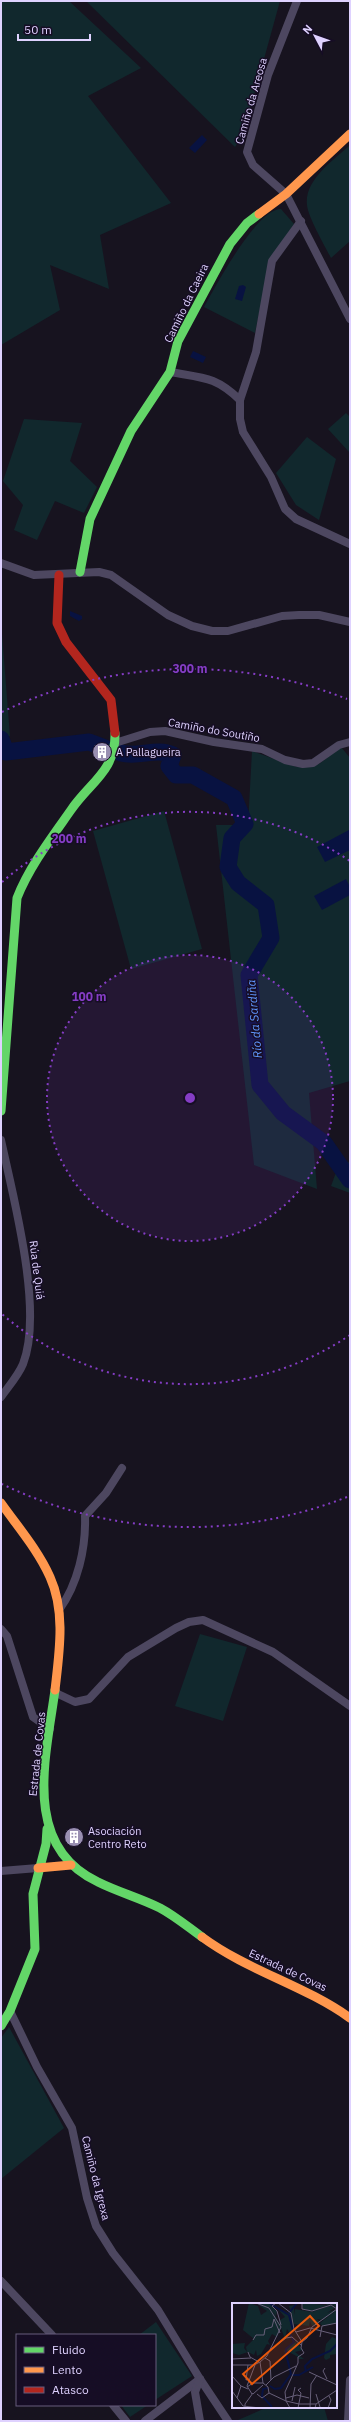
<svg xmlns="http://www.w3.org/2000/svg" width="351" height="2422" viewBox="0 0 351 2422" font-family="'IBM Plex Sans',sans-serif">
<rect width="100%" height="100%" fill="#17131f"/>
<g fill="#11282d">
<polygon points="1,1 69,1 141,68 88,96 171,203 100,235 109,289 50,265 60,310 1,345"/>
<polygon points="86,1 280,1 243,135 235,147"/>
<path d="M350,145V241L331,258C325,246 308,217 307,205C304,180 334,160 350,145Z"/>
<path d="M281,209L294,224L270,260L255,333L204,307C216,286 256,209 281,209Z"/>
<polygon points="346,413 350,417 350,453 328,429"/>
<polygon points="24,419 82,423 70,461 97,487 84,513 55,501 37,540 14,530 23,505 3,481"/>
<polygon points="307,437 336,459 319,520 296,505 276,473"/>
<polygon points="1,621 10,736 1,742"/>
<polygon points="341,747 350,758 350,1081 309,1093 317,1189 254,1165 216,825 248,825 252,751 297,767 319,764"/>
<polygon points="164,811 202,949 131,969 93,831"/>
<polygon points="341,1159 350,1163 350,1193 331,1186"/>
<polygon points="200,1634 247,1647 223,1721 175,1706"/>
<polygon points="9,2027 64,2128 1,2179 1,2038"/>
<polygon points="156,2322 192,2376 155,2400 155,2335 139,2335"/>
<polygon points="121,2405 148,2405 130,2417"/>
<polygon points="268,2407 324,2407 328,2421 238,2420"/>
</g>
<g fill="#081241">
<polygon points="202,135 207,140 195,153 189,148"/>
<polygon points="243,285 246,287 242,301 235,299 239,286"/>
<polygon points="193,351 206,357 203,363 190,357"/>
<polygon points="70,611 82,616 82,619 79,621 70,616"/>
<polygon points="349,830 350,850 325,862 317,847"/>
<polygon points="346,879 350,887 350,895 322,910 314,896"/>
</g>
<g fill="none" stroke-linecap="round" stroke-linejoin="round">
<g stroke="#081241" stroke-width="17">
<polyline points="1,739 6,752 89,742 105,748"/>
<path d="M121,753C139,758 156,747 173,755L169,766L176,775H193L234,798L245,824L232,838L228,867L238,883L266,905L271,938L249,975L260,1085L283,1113L324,1143L350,1180"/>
</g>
<g stroke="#4d4760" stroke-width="8">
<polyline points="297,1 268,75 247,152 253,165 286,194 350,319"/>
<polyline points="301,221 272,261 256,352 240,400 240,419 243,432 271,477 285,509 296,519 350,544"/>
<path d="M170,372C203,378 215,376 240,400"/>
<polyline points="1,563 34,575 99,572 111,575 168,615 192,626 212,631 228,631 282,616 299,615 319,615 350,622"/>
<polyline points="115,743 150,732 165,731 214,742 262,749 285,760 303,764 313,763 339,745 350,742"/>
<path d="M1,1140C13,1196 44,1311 23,1364C18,1376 8,1387 1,1397"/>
<path d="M59,1610C78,1584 86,1548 85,1516L106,1493L122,1468"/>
<polyline points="1,1629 7,1636 33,1717 50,1729"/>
<polyline points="56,1693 75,1702 89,1699 128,1657 176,1628 189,1622 203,1620 273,1652 350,1706"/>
<polyline points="1,1871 38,1868"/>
<polyline points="10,2011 37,2067 72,2128 87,2198 96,2226 113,2253 158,2310 200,2379 228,2421"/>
<polyline points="1,2281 52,2335"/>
<polyline points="113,2405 126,2421"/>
<polyline points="145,2421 200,2379"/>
<polyline points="200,2421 195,2392 200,2379"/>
<polyline points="348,2421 350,2380"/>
</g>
<g stroke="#63d668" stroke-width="9">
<polyline points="80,572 90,519 131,431 170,372 178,341 230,244 247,223 259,214"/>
<path d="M1,1111L17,898C29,867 52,837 71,810C90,782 116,771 115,733"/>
<path d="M55,1690C46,1757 21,1846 98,1882C118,1892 140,1898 160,1908C175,1916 188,1927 202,1937"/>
<polyline points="1,2026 10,2011 35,1949 33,1894 46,1844 47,1829"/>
</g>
<g stroke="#ff974d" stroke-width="9">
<polyline points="259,214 286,194 350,134"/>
<path d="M1,1503C18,1527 38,1550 50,1577C66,1612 59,1654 55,1690"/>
<polyline points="38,1868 71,1865"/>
<path d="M202,1937C248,1971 304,1985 350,2018"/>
</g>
<polyline stroke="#b3261e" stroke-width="9" points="59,575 57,623 66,642 111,700 115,733"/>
</g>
<circle cx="190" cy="1098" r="143" fill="#853dc5" fill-opacity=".12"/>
<g fill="none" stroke="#853dc5" stroke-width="2" stroke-dasharray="2 4">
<circle cx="190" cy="1098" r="143"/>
<path d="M350 1335A286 286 0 0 1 2 1314M2 882A286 286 0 0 1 350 861"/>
<path d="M347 1497A429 429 0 0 1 2 1484M2 712A429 429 0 0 1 347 699"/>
</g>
<defs>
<g id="building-disc" transform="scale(1)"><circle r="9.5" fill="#998fb1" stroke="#160d25"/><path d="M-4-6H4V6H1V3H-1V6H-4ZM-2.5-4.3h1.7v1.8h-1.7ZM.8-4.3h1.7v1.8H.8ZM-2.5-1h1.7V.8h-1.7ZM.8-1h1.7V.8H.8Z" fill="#fff"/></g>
</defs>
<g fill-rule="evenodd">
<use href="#building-disc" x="102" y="752"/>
<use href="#building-disc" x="74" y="1837"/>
</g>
<g text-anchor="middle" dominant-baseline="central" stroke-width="3" stroke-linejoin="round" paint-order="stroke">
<g font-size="11" fill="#dfd2ff" stroke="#160d25">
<text transform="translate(251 101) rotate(-74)">Camiño da Areosa</text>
<text transform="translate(186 303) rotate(-64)">Camiño da Caeira</text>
<text transform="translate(214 730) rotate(10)">Camiño do Soutiño</text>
<text transform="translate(37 1270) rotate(83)">Rúa de Quiá</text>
<text transform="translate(37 1754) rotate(-84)">Estrada de Covas</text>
<text transform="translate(288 1970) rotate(25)">Estrada de Covas</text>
<text transform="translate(96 2178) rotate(76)">Camiño da Igrexa</text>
</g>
<g font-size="11" fill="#dfd2ff" stroke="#160d25" text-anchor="start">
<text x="116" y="752">A Pallagueira</text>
<text x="88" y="1831">Asociación<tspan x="88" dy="13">Centro Reto</tspan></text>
</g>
<g font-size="12" font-style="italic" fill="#6097ff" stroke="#160d25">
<text transform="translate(254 1019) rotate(-95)">Río da Sardiña</text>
</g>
</g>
<g transform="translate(232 2303)">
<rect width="105" height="105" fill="#17131f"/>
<path d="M17,0L26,3L29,12L35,8L24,0H38L45,8L44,13L40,7L49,23L48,17L53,14L45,5L56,10L57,8L61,21L62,28L58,31L55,26L53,36L49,25L45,34L40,31L36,38L38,42L35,41L29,51L25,53L24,47L22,52L16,49L7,52L0,50V41L13,40L12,45L15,49L14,44L22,36L11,27ZM70,0L94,2L95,1L92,0H105V4L98,1L80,8L71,6ZM62,2V12L63,6L80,9L99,2L104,4L95,10L105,6V20L90,23L88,20L105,7L91,17L85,16L88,19L80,23L78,18L77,23L62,21L57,3ZM105,32V51L98,52V55L94,57L92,55L94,41L100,34L105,36ZM63,38L71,47L63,49L72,56H66V54L55,48L53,50L52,48Z" fill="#11282d"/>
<path fill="none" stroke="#081241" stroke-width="2" d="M37,0L57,12M57,10L65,0M57,12L61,27L58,31L60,34M74,69L73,63L80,56L98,48L105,41M60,72H67L81,64M38,83L43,86L49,85L59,71L54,51V46L62,39L60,35M36,85L31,86L30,93L40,104"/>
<path fill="none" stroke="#675f79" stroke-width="1" d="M24,0L37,5L49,24L35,53L28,59L31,80L36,84L37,90L54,98L58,105M44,0L40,3L45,8L49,22M46,0L59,10L62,26L70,39M64,29L78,25L105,32M60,34L69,42M88,34L90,23L105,20M21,37L24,32H32L33,26L40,24L42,16L48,30M38,47L54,35L60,34M16,49L18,54L27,59M33,55L38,58L39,77M0,56L19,55M0,62H22L28,59M16,62L14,77L17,76M93,65L91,68L95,76M77,69L105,82M0,73L9,83L16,86M34,82L42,74L64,63M15,84L21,80H31M0,88L11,103L28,105M20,91L15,83L23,62M21,91L31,82M25,91L30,95L37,90M84,91L88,104M5,95L9,83M54,95L65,92L77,95M54,98L53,89L66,60V54L72,50L69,45L70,39L75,35L80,24L105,6L99,2L80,8L70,6V0M54,98L67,101H84M60,98L63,84M13,105V101L21,90M66,105L69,90L66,87L69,85M78,105L79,81L85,72M83,105L84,101L105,87M96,105L99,97L97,93"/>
<path fill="#e8590c" fill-opacity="0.15" stroke="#e8590c" stroke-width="2" d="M78,13L87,23L20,81L11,71Z"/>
<rect width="105" height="105" fill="none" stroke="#dfd2ff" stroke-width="2"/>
</g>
<circle cx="190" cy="1098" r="6" fill="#853dc5" stroke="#160d25" stroke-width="2"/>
<g font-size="12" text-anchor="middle" font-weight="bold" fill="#853dc5" stroke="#160d25" stroke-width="3" stroke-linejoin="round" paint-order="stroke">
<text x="190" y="673">300 m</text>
<text x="69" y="843">200 m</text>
<text x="89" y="1001">100 m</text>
</g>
<rect width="351" height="2422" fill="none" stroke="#dfd2ff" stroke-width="4"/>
<rect x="16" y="2334" width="140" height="72" fill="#160d25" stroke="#665c7c"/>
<rect x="24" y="2347" width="20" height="6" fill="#63d668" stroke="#665c7c"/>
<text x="52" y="2354" font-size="12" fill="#dfd2ff">Fluido</text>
<rect x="24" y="2367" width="20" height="6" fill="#ff974d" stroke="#665c7c"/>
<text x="52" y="2374" font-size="12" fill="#dfd2ff">Lento</text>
<rect x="24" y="2387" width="20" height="6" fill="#b3261e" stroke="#665c7c"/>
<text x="52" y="2394" font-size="12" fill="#dfd2ff">Atasco</text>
<g transform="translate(315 36) rotate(311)" stroke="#160d25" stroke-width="3" paint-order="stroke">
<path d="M0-3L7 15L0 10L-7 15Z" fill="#dfd2ff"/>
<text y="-6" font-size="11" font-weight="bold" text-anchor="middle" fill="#dfd2ff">N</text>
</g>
<path d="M18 34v6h72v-6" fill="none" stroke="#dfd2ff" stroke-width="2"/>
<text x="24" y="34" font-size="12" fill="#dfd2ff" stroke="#160d25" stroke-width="3" paint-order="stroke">50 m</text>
</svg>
